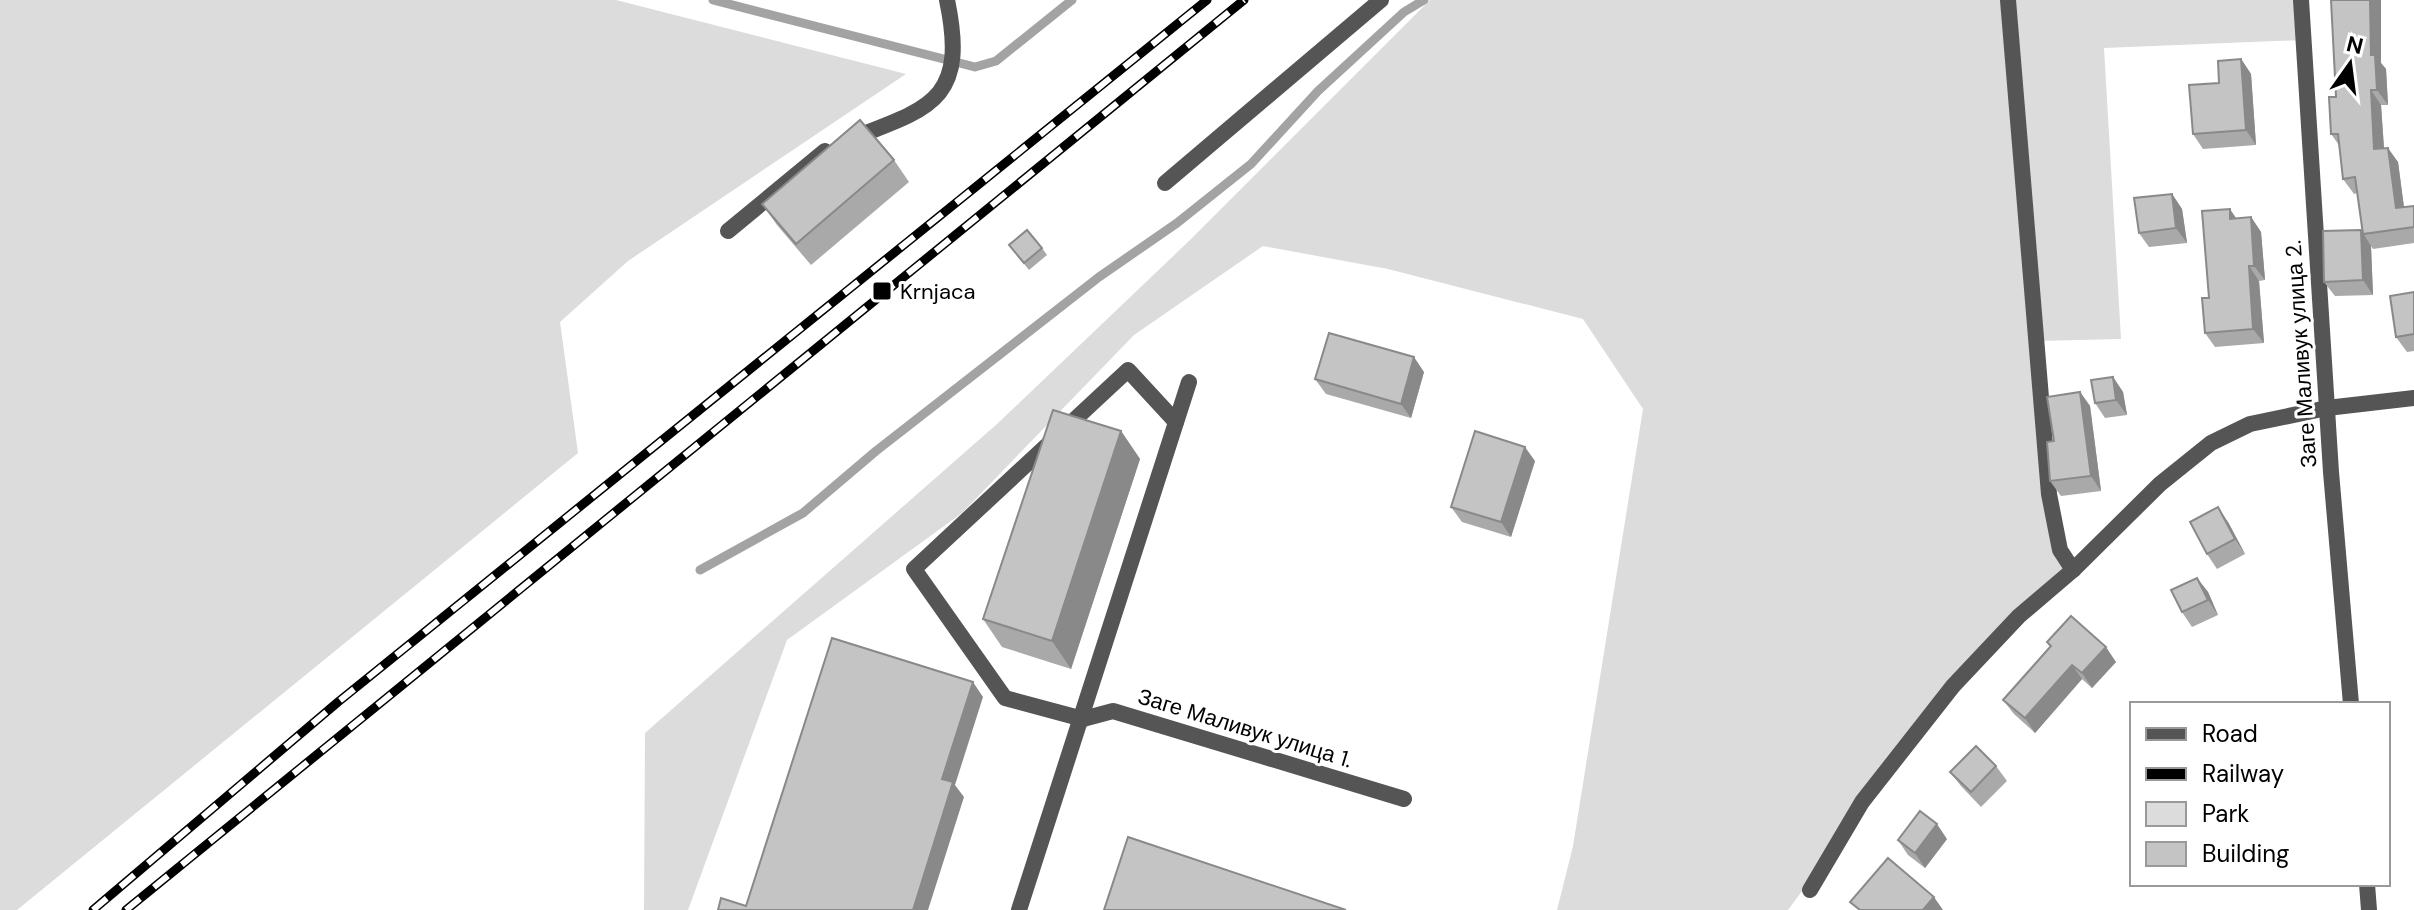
<svg xmlns="http://www.w3.org/2000/svg" width="2414" height="910" viewBox="0 0 2414 910" font-family="'DM Sans',sans-serif">
<rect width="100%" height="100%" fill="#fff"/>
<g fill="#dcdcdc">
<polygon points="0,0 616,0 906,74 628,261 560,322 578,453 17,910 0,910"/>
<polygon points="1430,0 2301,0 2302,40 2104,48 2121,339 2037,341 2052,514 2073,570 1953,686 1788,910 1557,910 1573,846 1643,409 1583,319 1388,269 1263,246 1134,335 962,513 787,640 688,910 644,910 645,733 997,424 1190,240"/>
</g>
<g fill="none" stroke-linecap="round" stroke-linejoin="round">
<g stroke="#a3a3a3" stroke-width="9">
<polyline points="713,0 975,67 996,61 1072,0"/>
<polyline points="700,570 803,513 876,451 1099,277 1177,223 1251,164 1318,91 1404,12 1424,0"/>
</g>
<g stroke="#555" stroke-width="16">
<polyline points="1083,719 1005,698 914,569 1128,370 1176,422"/>
<polyline points="1083,719 1113,711 1404,799"/>
<polyline points="1019,910 1189,382"/>
</g>
<g stroke="#555" stroke-width="16">
<polyline points="2008,0 2049,494 2060,550 2073,570"/>
<polyline points="2301,0 2331,472 2351,704"/>
<path d="M850,139C931,108 968,100 947,0"/>
<polyline points="1165,183 1381,0"/>
<polyline points="728,231 825,151"/>
<polyline points="2367,884 2369,910"/>
<polyline points="1810,890 1862,802 1953,686 2019,616 2073,570 2160,484 2211,443 2250,424 2327,408 2414,398"/>
</g>
<g stroke="#000" stroke-width="9">
<g id="rail">
<polyline points="93,910 338,702 1207,0"/>
<polyline points="126,910 1244,0"/>
</g>
</g>
<use href="#rail" stroke="#fff" stroke-width="6" stroke-dasharray="18" stroke-linecap="butt"/>
</g>
<g fill="#a9a9a9">
<polygon points="2241,59 2251,74 2256,145 2203,149 2193,134 2219,83"/>
<polygon points="2381,63 2386,69 2388,105 2381,105 2384,148 2398,162 2404,207 2414,206 2414,243 2373,249 2371,246 2373,295 2335,296 2324,282 2363,233 2357,193 2354,194 2343,179 2339,145 2331,134 2336,97"/>
<polygon points="894,160 909,182 811,265 777,225 762,204"/>
<polygon points="2172,194 2182,209 2187,243 2149,247 2139,233"/>
<polygon points="2251,217 2261,232 2265,280 2259,281 2264,343 2215,347 2205,333 2237,219"/>
<polygon points="1009,245 1042,248 1047,255 1029,270"/>
<polygon points="2414,292 2414,351 2407,352 2396,337"/>
<polygon points="1424,372 1411,418 1326,394 1315,379"/>
<polygon points="2113,377 2123,392 2127,415 2105,418 2095,403"/>
<polygon points="2080,392 2090,406 2101,491 2061,496 2050,481 2054,441"/>
<polygon points="1121,431 1140,459 1071,669 1002,647 983,619"/>
<polygon points="1535,461 1511,537 1462,522 1451,507"/>
<polygon points="2228,522 2245,554 2217,569 2207,554"/>
<polygon points="2197,578 2208,592 2218,615 2192,627 2182,612"/>
<polygon points="2047,642 2116,662 2092,688 2082,679 2035,733 2014,714 2003,700 2050,647"/>
<polygon points="1996,766 2007,781 1981,807 1961,786 1950,772"/>
<polygon points="1947,839 1925,868 1908,855 1898,840"/>
</g>
<g fill="#898989">
<polygon points="2370,0 2381,0 2381,63 2386,69 2388,105 2377,90 2371,55"/>
<polygon points="2241,59 2251,74 2256,145 2246,130"/>
<polygon points="2371,90 2381,105 2385,164 2374,149"/>
<polygon points="2388,148 2398,162 2406,223 2396,208"/>
<polygon points="2172,194 2182,209 2187,243 2176,228"/>
<polygon points="2230,209 2240,224 2230,219"/>
<polygon points="2251,217 2261,232 2265,280 2254,266"/>
<polygon points="2361,230 2371,246 2373,295 2363,280"/>
<polygon points="2249,266 2259,281 2264,343 2253,329"/>
<polygon points="1414,357 1424,372 1411,418 1401,404"/>
<polygon points="2113,377 2123,392 2127,415 2116,400"/>
<polygon points="2080,392 2090,406 2101,491 2091,476"/>
<polygon points="1121,431 1140,459 1071,669 1052,641"/>
<polygon points="1525,447 1535,461 1511,537 1501,522"/>
<polygon points="2218,507 2228,522 2245,554 2235,539"/>
<polygon points="2197,578 2208,592 2218,615 2208,600"/>
<polygon points="2106,647 2116,662 2092,688 2082,673"/>
<polygon points="2072,665 2082,679 2035,733 2025,718"/>
<polygon points="973,682 983,697 955,785 964,797 928,910 913,910 942,779"/>
<polygon points="1937,824 1947,839 1925,868 1915,853"/>
<polygon points="1934,897 1943,910 1923,910"/>
</g>
<g fill="#c4c4c4" stroke="#898989" stroke-width="2">
<polygon points="2331,0 2370,0 2371,55 2375,55 2377,90 2371,90 2374,149 2388,148 2396,208 2414,206 2414,227 2363,234 2355,177 2343,179 2338,134 2331,134 2329,97 2336,97"/>
<polygon points="2241,59 2246,130 2193,134 2189,85 2219,83 2218,61"/>
<polygon points="860,120 894,160 796,244 762,204"/>
<polygon points="2172,194 2176,228 2139,233 2134,198"/>
<polygon points="2230,209 2230,219 2251,217 2254,266 2249,266 2253,329 2205,333 2202,298 2209,298 2202,211"/>
<polygon points="1027,230 1042,248 1024,263 1009,245"/>
<polygon points="2361,230 2363,280 2324,282 2323,231"/>
<polygon points="2414,292 2414,334 2396,337 2390,296"/>
<polygon points="1329,333 1414,357 1401,404 1315,379"/>
<polygon points="2113,377 2116,400 2095,403 2091,380"/>
<polygon points="2080,392 2091,476 2050,481 2047,442 2054,441 2047,397"/>
<polygon points="1053,410 1121,431 1052,641 983,619"/>
<polygon points="1475,431 1525,447 1501,522 1451,507"/>
<polygon points="2218,507 2235,539 2207,554 2190,522"/>
<polygon points="2197,578 2208,600 2182,612 2171,590"/>
<polygon points="2071,616 2106,647 2082,673 2072,665 2025,718 2003,700 2051,646 2047,642"/>
<polygon points="832,638 973,682 942,779 953,782 913,910 718,910 721,898 746,906"/>
<polygon points="1976,746 1996,766 1971,792 1950,772"/>
<polygon points="1920,811 1937,824 1915,853 1898,840"/>
<polygon points="1128,837 1346,910 1104,910"/>
<polygon points="1888,858 1934,897 1923,910 1860,910 1850,902"/>
</g>
<rect fill="#000" stroke="#fff" stroke-width="3" x="872" y="281" width="20" height="20" rx="4"/>
<g text-anchor="middle" dominant-baseline="central" stroke-width="6" stroke-linejoin="round" paint-order="stroke">
<g font-size="22" fill="#000" stroke="#fff" text-anchor="start">
<text x="900" y="291">Krnjaca</text>
</g>
<g font-size="22" fill="#000" stroke="#fff">
<text transform="translate(2301 354) rotate(-94)">Заге Маливук улица 2.</text>
<text transform="translate(1245 728) rotate(17)">Заге Маливук улица 1.</text>
</g>
</g>
<rect x="2130" y="702" width="260" height="184" fill="#ffffff" stroke="#999999" stroke-width="2"/>
<rect x="2146" y="728" width="40" height="12" fill="#555555" stroke="#999999" stroke-width="2"/>
<text x="2202" y="742" font-size="24" fill="#000000">Road</text>
<rect x="2146" y="768" width="40" height="12" fill="#000000" stroke="#999999" stroke-width="2"/>
<text x="2202" y="782" font-size="24" fill="#000000">Railway</text>
<rect x="2146" y="802" width="40" height="24" fill="#dcdcdc" stroke="#999999" stroke-width="2"/>
<text x="2202" y="822" font-size="24" fill="#000000">Park</text>
<rect x="2146" y="842" width="40" height="24" fill="#c4c4c4" stroke="#999999" stroke-width="2"/>
<text x="2202" y="862" font-size="24" fill="#000000">Building</text>
<g transform="translate(2350 64) rotate(14)" stroke="#ffffff" stroke-width="6" paint-order="stroke">
<path d="M0-6L14 30L0 20L-14 30Z" fill="#000000"/>
<text y="-12" font-size="22" font-weight="bold" text-anchor="middle" fill="#000000">N</text>
</g>
</svg>
